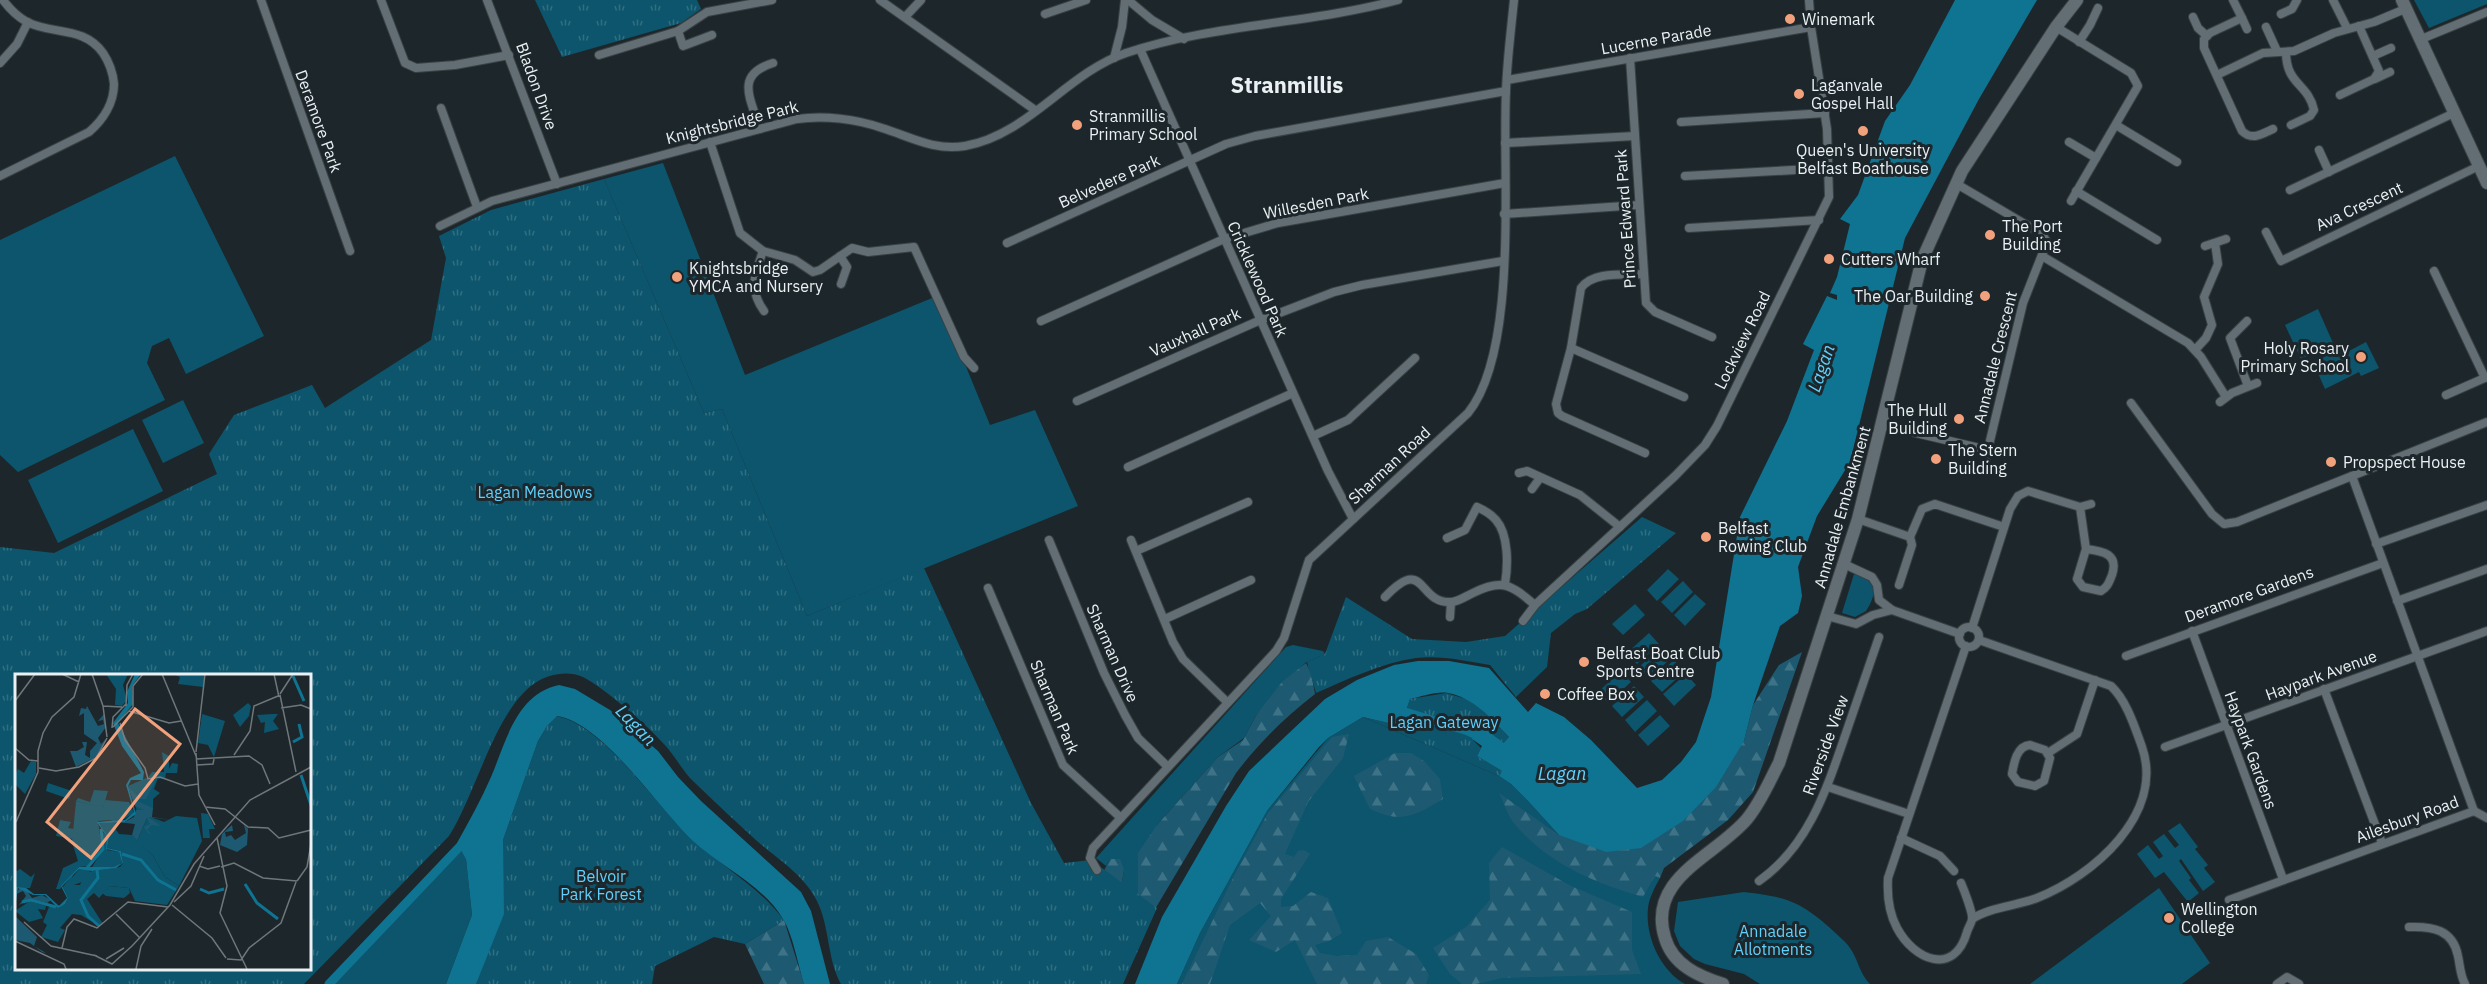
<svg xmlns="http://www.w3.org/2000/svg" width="2487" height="984" viewBox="0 0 2487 984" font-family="'IBM Plex Sans',sans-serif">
<defs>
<pattern id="forest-firs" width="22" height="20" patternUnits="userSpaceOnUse" patternTransform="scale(1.5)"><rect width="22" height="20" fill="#1d5a71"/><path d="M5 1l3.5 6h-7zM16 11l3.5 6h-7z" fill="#3e7286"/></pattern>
<pattern id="park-tufts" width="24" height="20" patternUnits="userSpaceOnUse" patternTransform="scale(1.5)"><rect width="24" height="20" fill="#0c556c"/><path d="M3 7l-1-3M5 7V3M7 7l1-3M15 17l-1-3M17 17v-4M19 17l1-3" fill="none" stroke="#306e81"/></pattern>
</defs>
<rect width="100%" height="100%" fill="#1d272b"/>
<g fill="#0c556c">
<polygon points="2414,0 2487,0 2487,4 2429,28"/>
<polygon points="175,156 264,336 186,374 169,338 152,346 147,363 165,400 18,472 0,455 0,240"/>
<polygon points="663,163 745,375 937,296 990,425 1035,410 1078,506 807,616 722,409 704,413 604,179"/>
<polygon points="2318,309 2333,343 2301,359 2285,325"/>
<polygon points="2366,342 2379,368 2361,376 2359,372 2325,389 2313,362 2347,346 2349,351"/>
<polygon points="183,400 204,443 163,463 142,420"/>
<polygon points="133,429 163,491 58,543 28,480"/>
<polygon points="1668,569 1679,579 1657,601 1647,590"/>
<path d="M1854,574C1858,575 1866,576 1869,578C1880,585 1871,604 1866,611L1855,617L1842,613Z"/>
<polygon points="1683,581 1693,592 1672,613 1661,602"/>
<polygon points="1695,594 1706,604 1685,626 1674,615"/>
<polygon points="1635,604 1645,615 1623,635 1612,624"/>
<polygon points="1649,633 1659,644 1637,664 1627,653"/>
<polygon points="1293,645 1323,651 1325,654 1305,663 1257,714 1244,738 1218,757 1157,825 1138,899 1119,898 1124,870 1110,859 1106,866 1096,858 1286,647"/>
<polygon points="1661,647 1671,658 1649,679 1639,667"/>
<polygon points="1674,660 1684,672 1662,692 1651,681"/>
<polygon points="1621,671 1631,682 1608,703 1598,692"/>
<polygon points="1686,674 1696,685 1674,706 1663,694"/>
<polygon points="1634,686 1644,697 1622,717 1612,706"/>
<polygon points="1647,700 1657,711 1635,732 1625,720"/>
<polygon points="1660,715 1670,726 1648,746 1638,735"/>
<path d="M1363,717L1499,776L1511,784L1528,801L1559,835L1606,852L1660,878C1655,887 1649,898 1648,908C1645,936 1660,970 1685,984H1177L1200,933L1267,811L1328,738Z"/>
<polygon points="2180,823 2198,847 2195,849 2208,865 2204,868 2215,882 2203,891 2181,859 2179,861 2191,878 2189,880 2199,893 2188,902 2164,872 2155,878 2137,854 2148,845 2159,859 2163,856 2153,842 2164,834 2175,848 2179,845 2168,831"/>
<polygon points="469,839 466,859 472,915 446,984 334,984"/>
<polygon points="2159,888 2210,963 2182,984 2030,984"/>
<path d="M1744,892C1785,897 1798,900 1829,927C1837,935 1847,942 1852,951C1859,963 1860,974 1870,984H1760L1744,974L1705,964L1694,959L1680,946L1674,931L1678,902Z"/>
</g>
<g fill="url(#forest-firs)">
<path d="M1802,652L1753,792L1728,820L1664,868L1660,878L1655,876L1643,897C1594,883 1546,863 1513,822C1507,814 1504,802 1499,793L1559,835L1744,741L1753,705L1779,665Z"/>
<path d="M1306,663L1311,673L1315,694C1285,717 1259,743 1236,773L1139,936L1097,884L1110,859H1120L1124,870L1119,898L1138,900V853L1157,825L1218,757L1243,740L1257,714L1282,682Z"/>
<polygon points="1349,734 1343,758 1308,802 1285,854 1294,857 1298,851 1304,850 1310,854 1281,899 1281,907 1293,906 1311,892 1328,898 1342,933 1329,941 1315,945 1320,953 1337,956 1357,955 1366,941 1388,937 1416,954 1429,975 1426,984 1317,984 1295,940 1276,952 1249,940 1271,916 1260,903 1230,925 1210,984 1182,984 1234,876 1268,813 1332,737"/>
<path d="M1395,753H1411L1424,761L1440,779L1443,799C1414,816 1402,824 1370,809L1354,776Z"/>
<polygon points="1502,847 1571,886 1632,912 1632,950 1641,974 1502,978 1476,984 1462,984 1450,974 1433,948 1466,927 1490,900 1489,863"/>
<polygon points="784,920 804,984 764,984 745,944"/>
</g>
<g fill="url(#park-tufts)" fill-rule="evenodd">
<polygon points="535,0 697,0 701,9 681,23 562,57"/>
<path d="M604,179L704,413L722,409L807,616L924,568L1031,803L1064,863L1091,860L1157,908L1123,984H841C827,959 830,927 817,901C805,876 778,859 757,841C736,822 715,802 694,782C682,771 675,755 663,743C647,725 603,687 583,677C568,670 548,674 535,683C495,710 476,794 449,836L304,984H0V547L54,553L217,474L209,454L234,415L312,385L325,408L431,340L446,258L439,236L491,210ZM16,675H309V968H16Z"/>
<path d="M1642,517L1676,533L1587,609L1575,614L1551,633L1547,667L1516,697L1490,665C1467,661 1440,655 1416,658C1382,663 1348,679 1316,693L1307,662L1325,654L1346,597L1412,639L1466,642L1505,636Z"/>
<polygon points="1446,693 1470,700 1491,718 1509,737 1505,744 1484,728 1473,725 1473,740 1481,748 1477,756 1502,771 1499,776 1363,717 1401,726 1410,699"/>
<path d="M556,716C604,724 658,809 694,841C724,868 759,887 784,920L745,944L714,937L655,966L652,984H476L503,859V840L538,741L547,726Z"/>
</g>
<g fill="#0f7392">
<path d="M1955,0H2037L1979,99L1905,238L1850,462L1817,516L1798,567L1802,596L1798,613L1780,626L1753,705L1744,741L1716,787L1683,821L1641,848L1606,852L1559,835L1528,801L1511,784L1499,776L1502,771L1477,756L1482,746L1472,739L1473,724L1484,728L1504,743L1509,737C1492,719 1474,698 1448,693C1437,691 1421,697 1410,699L1401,726L1363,717L1328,738L1319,747L1267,811L1200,933L1177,984H1135L1162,917L1226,806L1249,771L1325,699L1357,680L1394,665L1418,661H1449L1489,668L1528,712L1536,703L1564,717L1591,740L1637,788L1662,780L1681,762L1696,742L1711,697L1740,517L1787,421L1814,350L1803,344L1827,296L1837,300V295L1830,293L1837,277L1850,224L1840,219L1858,195L1885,121L1910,85Z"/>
<path d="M559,685L575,689L610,710L658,751L678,777L701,801L801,892L811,911L830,984H804C798,965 793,935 783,919C763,885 721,867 693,841C658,808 603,723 557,716L547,726L538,741L503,840L504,914L476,984H446L472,915L466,859L457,843C469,821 481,800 491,777C506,742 516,694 559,685Z"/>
</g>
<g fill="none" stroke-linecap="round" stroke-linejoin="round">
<g stroke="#0f7392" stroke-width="9">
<polyline points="1395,709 1465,730 1481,737"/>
<polyline points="329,984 466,840"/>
</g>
<g stroke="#394144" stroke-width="10">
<g id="street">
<polyline points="261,0 350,251"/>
<polyline points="381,0 405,63 416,68 455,65 509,55"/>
<polyline points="487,0 557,184"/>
<polyline points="880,0 1035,110"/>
<polyline points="1128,0 1152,20 1184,39"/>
<path d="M2233,0L2242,18L2210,33L2204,39V48L2242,131C2252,141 2262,134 2273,129"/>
<polyline points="2333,0 2347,28"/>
<polyline points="1045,14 1086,0"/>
<polyline points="2281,14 2292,9 2297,0"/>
<polyline points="905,17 921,0"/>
<polyline points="2193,17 2198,28 2207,36"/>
<polyline points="2242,18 2247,29"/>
<polyline points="2056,27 2131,73 2138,86 2071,201"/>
<polyline points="2266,27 2277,51"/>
<polyline points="678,31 683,46 712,35"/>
<polyline points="2419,40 2487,12"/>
<polyline points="2079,42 2090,25 2098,8"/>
<polyline points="1140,49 1328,471 1353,519"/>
<path d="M2286,52C2286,85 2308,83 2314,110L2310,116L2291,125"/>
<polyline points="599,55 678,31 707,12 772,0"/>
<polyline points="2373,56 2391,48"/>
<polyline points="1114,58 1122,27 1125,0"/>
<polyline points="1630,58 1646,303 1655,312 1712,337"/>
<polyline points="0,63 17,44 28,22"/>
<polyline points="2217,75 2263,53 2294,51 2334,33 2374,22 2405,9"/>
<polyline points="2375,79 2390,72"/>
<polyline points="1507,80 1811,27"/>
<polyline points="2340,95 2374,79 2379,71 2359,26"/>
<polyline points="441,108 477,207"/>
<polyline points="1681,122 1825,113"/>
<polyline points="2116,125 2177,162"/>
<path d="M760,129C751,99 734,75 773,63"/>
<polyline points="710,142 740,233 763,251 795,260 813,272 820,270 852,248 868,252 914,247 964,357 974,368"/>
<polyline points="2069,142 2096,158"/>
<polyline points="1505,143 1635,136"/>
<polyline points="2319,150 2329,172"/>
<path d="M0,176L89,132C103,120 114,103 114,84C113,73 109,62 103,53C84,26 53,35 27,22C18,17 9,8 3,0"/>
<polyline points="1685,176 1830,168"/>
<polyline points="1955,183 2042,234 2047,242 2023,303 1983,470"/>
<polyline points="2290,190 2454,113"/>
<polyline points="2076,191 2157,240"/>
<polyline points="1504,214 1639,205"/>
<path d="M440,226L492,201L797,119C824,115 856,119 882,128C911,137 934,151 965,146C1028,135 1067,73 1126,53C1213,24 1310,24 1398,0"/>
<polyline points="1689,228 1819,220"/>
<polyline points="2266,232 2281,261 2479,166"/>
<polyline points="1007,243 1226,144 1255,136 1506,91"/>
<polyline points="2205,246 2226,239"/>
<path d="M763,251C755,274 748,289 764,311"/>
<polyline points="840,256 847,267 841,284"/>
<polyline points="2042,256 2188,343 2201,357 2226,397"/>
<polyline points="2434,271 2485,378"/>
<path d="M1644,274C1624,275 1593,271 1581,288L1571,348L1556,404L1558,413L1562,416L1645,453"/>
<polyline points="1041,321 1224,239 1278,223 1505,183"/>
<polyline points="2247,321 2230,338 2248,386"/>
<polyline points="1571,348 1684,397"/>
<polyline points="2195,350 2206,338 2212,325 2204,297 2218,264 2215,243"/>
<polyline points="2446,395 2487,377"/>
<polyline points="1077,401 1256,322 1334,292 1362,285 1503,261"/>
<polyline points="2220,402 2232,393 2257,383"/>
<polyline points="2131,403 2212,514 2224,524 2237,522 2487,422"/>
<polyline points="1882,425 1988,450"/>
<polyline points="1313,436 1348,420 1415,358"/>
<polyline points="1128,467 1293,393"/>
<polyline points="1519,473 1527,471 1580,495 1620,527"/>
<polyline points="1532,489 1540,478"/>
<path d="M2080,507L2086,549L2077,579L2083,587L2101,591C2108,587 2109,582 2112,575C2119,554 2103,551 2086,549"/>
<polyline points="1858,519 1910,537 1922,509 1935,504 2004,527"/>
<path d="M1447,538L1465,530L1477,507C1484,510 1491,514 1496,520C1509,535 1508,566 1505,584"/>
<polyline points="1049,540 1104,673 1125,715 1138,738 1167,766"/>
<polyline points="1131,540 1173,642 1183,659 1227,702"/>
<polyline points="2376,544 2487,505"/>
<polyline points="1136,551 1248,502"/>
<polyline points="1844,564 1872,577 1877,585 1879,600 1892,610 1960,634"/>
<polyline points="1899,585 1912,545 1910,537"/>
<polyline points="988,588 1063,765 1121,818"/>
<path d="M1385,597C1426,554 1417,604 1451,602C1458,602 1466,596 1473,593C1503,578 1511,585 1535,605"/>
<polyline points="2397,601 2487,569"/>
<polyline points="1827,616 1856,624 1873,615 1892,610"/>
<polyline points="1450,617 1451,602"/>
<polyline points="1165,619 1251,580"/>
<polyline points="1523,621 1535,605 1675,476 1705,445 1717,426 1829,197 1827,129 1811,27 1809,0"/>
<circle cx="1969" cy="637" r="10"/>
<polyline points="1972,628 2010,509 2018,496 2028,491 2080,507 2091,504"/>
<polyline points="2192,631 2283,879"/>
<polyline points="2126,656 2383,563"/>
<polyline points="2324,689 2382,843"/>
<path d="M2030,745L2045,750L2050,758L2044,781L2035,786L2018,782L2012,774C2014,762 2017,746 2030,745Z"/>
<polyline points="2165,747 2487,631"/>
<polyline points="2048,753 2077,734 2095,680"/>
<polyline points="1828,787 1909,814"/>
<polyline points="2474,811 2487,818"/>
<polyline points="1901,838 1940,856 1954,871"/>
<path d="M1097,870L1090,858L1093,848L1276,651L1284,638L1309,560L1468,413C1519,350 1502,173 1506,91C1507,61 1511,30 1514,0"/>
<path d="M1759,881C1809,846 1827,788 1846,733C1857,701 1868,669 1879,637"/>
<path d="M1961,883C1964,890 1973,913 1972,919C1972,922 1968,928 1967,932C1954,977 1914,960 1897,928C1889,913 1887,895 1888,878L1966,646"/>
<polyline points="2229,900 2474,811 2352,476"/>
<path d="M1972,919C1990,907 2017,906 2037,898C2093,876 2165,814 2142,747C2135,728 2127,701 2111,686L1979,640"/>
<path d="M2409,927C2433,926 2453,930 2458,956C2460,965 2460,975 2465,984"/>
<polyline points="2277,984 2287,977 2299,984"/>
</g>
</g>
<g stroke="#394144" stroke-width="14">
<g id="secondary">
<polyline points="2402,0 2487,183"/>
<path d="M1723,984C1698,976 1673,965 1665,938C1646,878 1716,856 1747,819C1761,802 1769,782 1779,763L1858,519L1922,260L1962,171L2056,27L2077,0"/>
</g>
</g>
<use href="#street" stroke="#626e73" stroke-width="8"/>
<use href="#secondary" stroke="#626e73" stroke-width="12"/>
</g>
<g fill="#f1a17c" stroke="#1d272b" stroke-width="2">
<circle cx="1790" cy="19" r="6"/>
<circle cx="1799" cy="94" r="6"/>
<circle cx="1077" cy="125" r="6"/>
<circle cx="1863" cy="131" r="6"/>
<circle cx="1990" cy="235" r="6"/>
<circle cx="1829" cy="259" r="6"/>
<circle cx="677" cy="277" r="6"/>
<circle cx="1985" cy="296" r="6"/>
<circle cx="2361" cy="357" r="6"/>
<circle cx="1959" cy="419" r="6"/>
<circle cx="1936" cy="459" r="6"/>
<circle cx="2331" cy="462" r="6"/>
<circle cx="1706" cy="537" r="6"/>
<circle cx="1584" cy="662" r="6"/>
<circle cx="1545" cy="694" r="6"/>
<circle cx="2169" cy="918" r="6"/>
</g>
<g text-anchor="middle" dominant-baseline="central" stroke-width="6" stroke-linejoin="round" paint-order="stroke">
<g font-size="16" fill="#eaf0f3" stroke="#1d272b" text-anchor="start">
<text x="1802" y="19">Winemark</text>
<text x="1811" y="85">Laganvale<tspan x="1811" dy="18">Gospel Hall</tspan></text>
<text x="1089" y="116">Stranmillis<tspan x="1089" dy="18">Primary School</tspan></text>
<text x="1863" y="150" text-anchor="middle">Queen's University<tspan x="1863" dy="18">Belfast Boathouse</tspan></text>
<text x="2002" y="226">The Port<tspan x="2002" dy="18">Building</tspan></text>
<text x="1841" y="259">Cutters Wharf</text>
<text x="689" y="268">Knightsbridge<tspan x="689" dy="18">YMCA and Nursery</tspan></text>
<text x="1973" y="296" text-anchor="end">The Oar Building</text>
<text x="2349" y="348" text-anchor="end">Holy Rosary<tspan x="2349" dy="18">Primary School</tspan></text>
<text x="1947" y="410" text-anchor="end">The Hull<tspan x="1947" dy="18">Building</tspan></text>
<text x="1948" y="450">The Stern<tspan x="1948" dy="18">Building</tspan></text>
<text x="2343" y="462">Propspect House</text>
<text x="1718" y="528">Belfast<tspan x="1718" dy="18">Rowing Club</tspan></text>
<text x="1596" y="653">Belfast Boat Club<tspan x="1596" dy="18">Sports Centre</tspan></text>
<text x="1557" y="694">Coffee Box</text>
<text x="2181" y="909">Wellington<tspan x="2181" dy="18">College</tspan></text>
</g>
<g font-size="16" fill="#eaf0f3" stroke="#1d272b">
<text transform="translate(1656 39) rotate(-10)">Lucerne Parade</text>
<text transform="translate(537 86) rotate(70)">Bladon Drive</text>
<text transform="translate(319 121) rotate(70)">Deramore Park</text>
<text transform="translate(732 122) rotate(-14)">Knightsbridge Park</text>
<text transform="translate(1109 181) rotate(-24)">Belvedere Park</text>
<text transform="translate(1316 203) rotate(-11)">Willesden Park</text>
<text transform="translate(2359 206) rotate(-25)">Ava Crescent</text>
<text transform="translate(1625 219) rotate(-94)">Prince Edward Park</text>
<text transform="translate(1258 279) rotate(66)">Cricklewood Park</text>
<text transform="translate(1195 332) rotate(-24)">Vauxhall Park</text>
<text transform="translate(1742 340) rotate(-64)">Lockview Road</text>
<text transform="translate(1995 357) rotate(-76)">Annadale Crescent</text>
<text transform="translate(1389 465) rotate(-43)">Sharman Road</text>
<text transform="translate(1842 507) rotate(-74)">Annadale Embankment</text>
<text transform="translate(2249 594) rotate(-20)">Deramore Gardens</text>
<text transform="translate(1113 653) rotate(66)">Sharman Drive</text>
<text transform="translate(2321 675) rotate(-20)">Haypark Avenue</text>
<text transform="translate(1055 707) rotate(67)">Sharman Park</text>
<text transform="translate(1825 745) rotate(-70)">Riverside View</text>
<text transform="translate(2251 750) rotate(70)">Haypark Gardens</text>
<text transform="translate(2407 819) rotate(-20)">Ailesbury Road</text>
</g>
<g font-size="16" fill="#5fd1fc" stroke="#1d272b">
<text x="535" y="492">Lagan Meadows</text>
<text x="1444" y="722">Lagan Gateway</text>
<text x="601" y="876">Belvoir<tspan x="601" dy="18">Park Forest</tspan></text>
<text x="1773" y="931">Annadale<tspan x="1773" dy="18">Allotments</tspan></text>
</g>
<g font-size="18" font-style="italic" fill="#60d2fd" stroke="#1d272b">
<text transform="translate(1821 368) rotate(-71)">Lagan</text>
<text transform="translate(636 725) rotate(46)">Lagan</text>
<text x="1562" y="773">Lagan</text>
</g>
<g font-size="22" font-weight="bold" fill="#eaf0f3" stroke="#1d272b">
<text x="1287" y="84">Stranmillis</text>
</g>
</g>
<g transform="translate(15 674)">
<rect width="296" height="296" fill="#1d272b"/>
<path d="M157,0H190L188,13L163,10L165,3ZM233,29L236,32L234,42L225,53L218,41ZM257,40H263L258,47L264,55L249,59L250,48L246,49L242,41ZM147,78L154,82V95L157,89L163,90L162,99H151L150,105L133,104L137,98H149ZM131,104L135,107L143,104L139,115L145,119L138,125V134L122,137L113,112ZM79,116L93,117L88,134L61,127L63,124L75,128ZM133,142L149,148L161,142L182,144L187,167L164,212L150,203L138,182L122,167ZM45,146L56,148L53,154L59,155L58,165L41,162ZM87,157L92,163V176L104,178L107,188L102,193L76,195L89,173ZM65,194L75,196L70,207L56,212V205ZM95,212L114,214L115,219L109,224L91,222L87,219ZM15,227L31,232L30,236L23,235L28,244L14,248L0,237Z" fill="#0c556c"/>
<path d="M72,32L83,52L89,50L88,46L83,47L89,40L91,53L83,64L86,70L91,65L81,83L61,93L55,77H62L69,73L67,68H72L70,81L75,84V77L82,69L69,60V39L64,42L66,34L71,35ZM142,104L131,125H118L138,134L137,143L156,146L133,143L146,152L136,151L132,156L136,160L133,159L129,153L135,150L132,144L122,167L117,161L120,150L101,148L102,145L110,148L119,143L121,136H129L120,132L113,113L123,122ZM217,151L218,157L210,158L211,163L216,161L220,166L231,159L229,151L233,155L232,171L222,178L205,171L207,160ZM5,213L12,217L17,224L27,221L36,226L32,229L16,225L4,231L11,222L8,217L1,220ZM0,242L22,263L19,272L31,279L27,278L15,269L0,266Z" fill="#1d5a71"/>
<path d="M186,139L193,140L200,155H194L195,164H188Z" fill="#0c556c"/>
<path d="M91,0H118L112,2L108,11L112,26L107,32L100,31L101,15ZM187,40L210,47L199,83L193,71L183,69ZM16,87L21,88V100L10,120L0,110V100L3,95L9,99ZM33,109L57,117L54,125L31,117ZM90,126L114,128L119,139L109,145L83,147L87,176L76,192L64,193L45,215H41L48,194L63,187L57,168L61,127L88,133ZM102,145L99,153L104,160L117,161L138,182L150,203L164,212L152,231L120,227L114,214L95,212L84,224L79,219L72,225L88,250L84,252L66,241L57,240L45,254L50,256L43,268L26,263L32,251L28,248L34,233L50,230L53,224L47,214L58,200L56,211H65L71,198L105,193L108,189L106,177L92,174L94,164L84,149ZM5,195L16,203L20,199L15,214H0V198Z" fill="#0c556c"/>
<path d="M120,0H126L117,12L118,30L103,49L129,98L128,106H116L113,112L121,140L110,148L84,149L94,164L92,174L106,177L108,189L101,194L77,197L64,195L47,212L53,224L50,230L43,234L30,221H18L3,214L0,234L1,213L11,214L19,220H31L44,232L52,224L46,212L64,193H99L107,189L104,178L91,175L92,163L82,148L110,146L119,138L111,111L115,104L126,99L107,72L98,49L113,29L112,18Z" fill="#0f7392"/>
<path fill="none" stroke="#0f7392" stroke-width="3" d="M278,2L289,27M278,68L287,63L284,50M286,101L296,131M107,180L126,186L143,206L161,216M72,194L88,175L86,155M82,196L83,204L66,226L73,242L84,252M230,210L242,229L263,245M185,215L194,219L209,215M7,228L16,226L41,233"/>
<path fill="none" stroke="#6f777b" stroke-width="1.5" d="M47,0L64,8M77,0L88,32L92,63M147,0L181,82M259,0L264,23M265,20L278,0M265,21L281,98M0,27L20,0M88,32L107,33M111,32L112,11L118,0M266,34L286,31L296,35M114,37L154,49L166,47M105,49L110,66L130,94L133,105L145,103L170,112L183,110M98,53L118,33V12L128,0M97,54L98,43L111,30M0,74L14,86L23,87M181,78L190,0M181,79L184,121L200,151M219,81L235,57L239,32L263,22M181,85L234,82L247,91L255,110M182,91L198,90L199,85M24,94L41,97L64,93L81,84L92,64M190,133L210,135L233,153L253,154L264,164L296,156M1,148L23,98V77L28,59L37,43L59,23L66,0M202,164L212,212L205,239L232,295M184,192L193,195L205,192M206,193L219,189L248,204L282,207M282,207L292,193L296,170M159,228L176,212L189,182M157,231L197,264L211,284M101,240L125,264M9,248L36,272L82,282M0,267L49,290L51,295M47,274L52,253L59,245L82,254L113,228L153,233M79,281L97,290L117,272L155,231L179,190L235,126L296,93M91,285L109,274M212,285L226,286L234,274L266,249L281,208M121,295L126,272L137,255"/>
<path fill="#f1a17c" fill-opacity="0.15" stroke="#f1a17c" stroke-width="3" d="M120,35L165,70L76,184L32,148Z"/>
<rect width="296" height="296" fill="none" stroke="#eaf0f3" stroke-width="3"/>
</g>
</svg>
